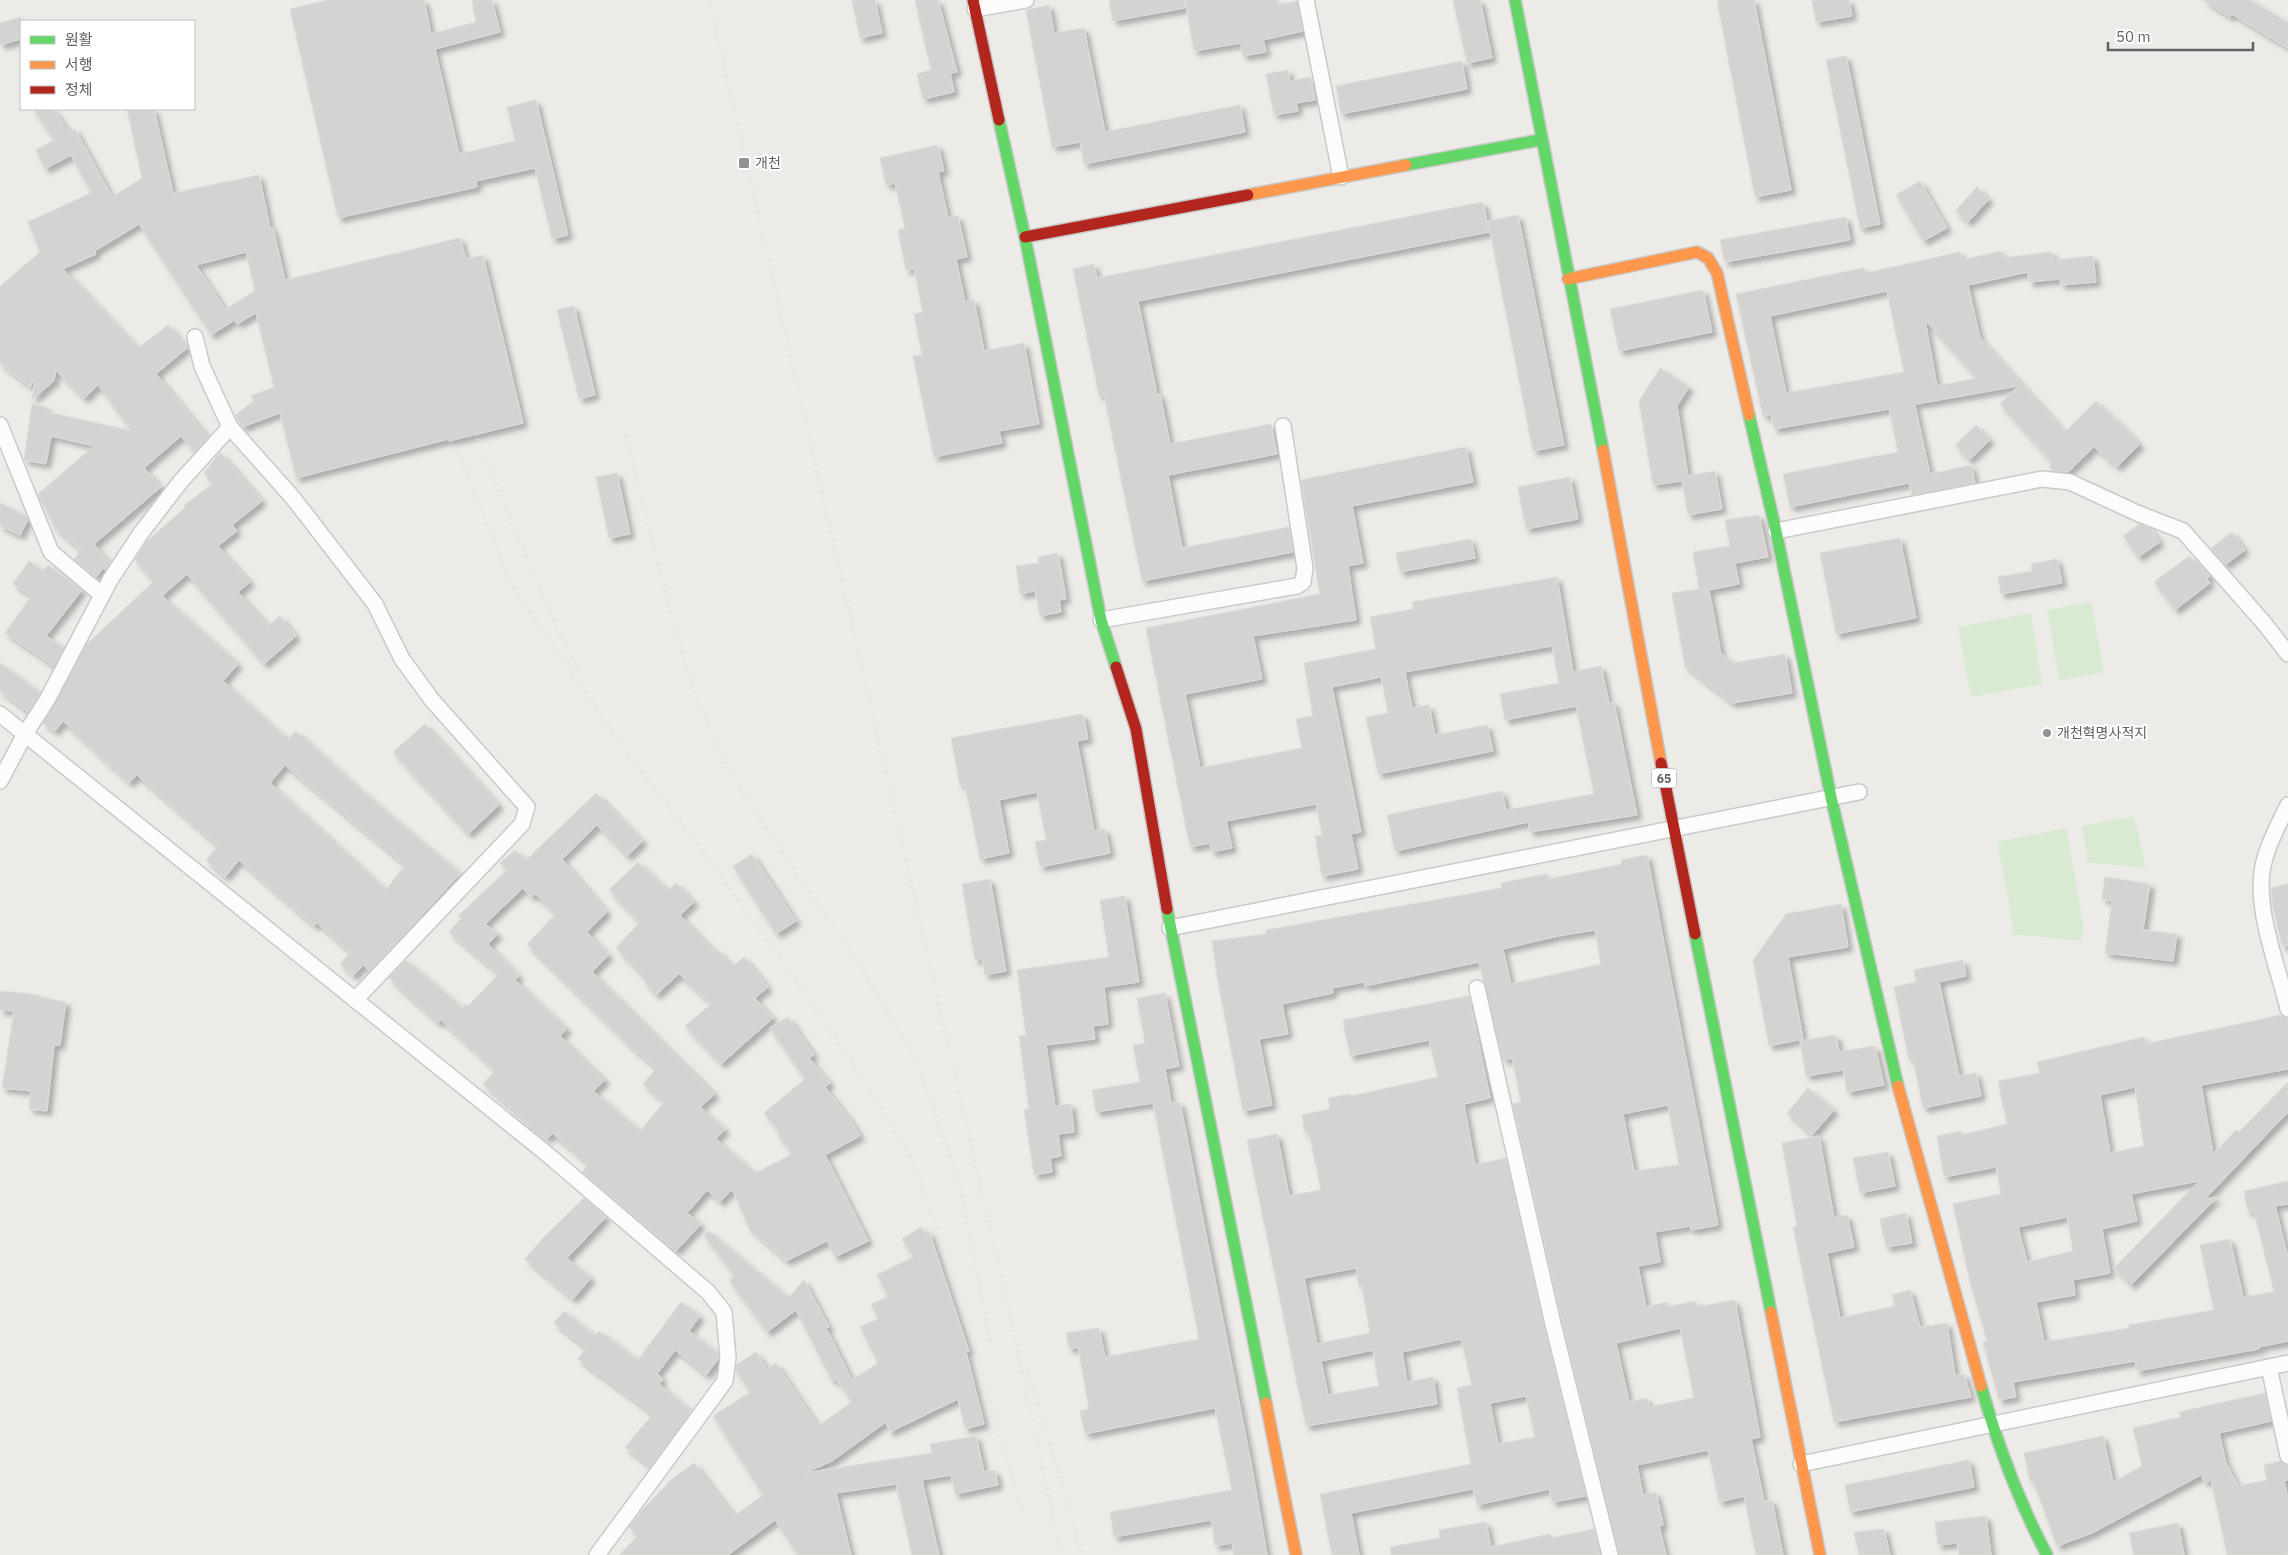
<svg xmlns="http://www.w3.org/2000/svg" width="2288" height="1555" viewBox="0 0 2288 1555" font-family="'IBM Plex Sans','Noto Sans KR',sans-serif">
<defs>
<filter id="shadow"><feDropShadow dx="4.5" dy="4.5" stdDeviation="2.5" flood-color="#0004"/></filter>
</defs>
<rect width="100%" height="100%" fill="#edebe8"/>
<g fill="#d9ead3">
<polygon points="2091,602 2104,672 2059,681 2047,610"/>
<polygon points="2031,613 2042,684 1971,697 1958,627"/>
<polygon points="2134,816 2146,868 2086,862 2087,855 2082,826"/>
<polygon points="2066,828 2084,928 2081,941 2012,934 2013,926 1997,842"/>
</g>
<g fill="#d5d3d2" stroke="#dddad7" fill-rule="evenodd" filter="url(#shadow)">
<polygon points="328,0 424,0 431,34 476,22 472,0 492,0 500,32 435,49 459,154 515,141 507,107 536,100 568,235 552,239 535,168 476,181 477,187 338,218 290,9"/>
<polygon points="852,0 875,0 882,33 860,38"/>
<polygon points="915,0 938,0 957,72 950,73 954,92 923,99 917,74 931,70"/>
<polygon points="1109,0 1184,0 1185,8 1113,21"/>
<polygon points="1185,0 1278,0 1278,5 1297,1 1303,31 1263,40 1266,52 1243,56 1241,43 1194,51"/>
<polygon points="1453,0 1480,0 1492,58 1467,63"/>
<polygon points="1717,0 1754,0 1791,190 1755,197"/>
<polygon points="1812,0 1849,0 1852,16 1816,22"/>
<polygon points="2203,0 2251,0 2288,23 2288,48 2232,14 2230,17"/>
<polygon points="1049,5 1054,33 1084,28 1105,132 1240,105 1245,132 1084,164 1080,142 1052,147 1026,10"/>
<polygon points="21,17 21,39 0,45 0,23"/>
<polygon points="1846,56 1880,224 1860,228 1826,60"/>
<polygon points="1462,61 1467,89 1341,114 1336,86"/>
<polygon points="1288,70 1290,81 1311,77 1315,100 1296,103 1298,111 1274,115 1266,74"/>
<polygon points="33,109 53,109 69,132 75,129 112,197 142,178 127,109 154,109 173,193 259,175 270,228 273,228 285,280 460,238 466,259 483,255 523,423 449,441 449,439 296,478 280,413 242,427 235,415 254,401 251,396 274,387 256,313 237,324 227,308 255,291 246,252 196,265 233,321 211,335 139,224 95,251 96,254 63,269 138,348 168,325 187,348 156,374 208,437 195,452 181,436 144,468 161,487 94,544 110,563 105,570 103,568 96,577 74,559 81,550 55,528 38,494 94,446 51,436 46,464 24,460 32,404 48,408 47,412 132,431 98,385 84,399 56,370 54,381 32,400 35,378 30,387 0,363 0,286 40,252 28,222 91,193 71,155 45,169 36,150 54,140"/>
<polygon points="938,145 944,171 938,172 948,218 958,216 967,257 956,259 965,302 974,300 984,351 1024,343 1039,424 999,431 1002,443 934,457 913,356 922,355 914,314 923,312 914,269 906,270 898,230 905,228 895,183 886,185 880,158"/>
<polygon points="1920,181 1947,228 1923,241 1896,195"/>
<polygon points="1977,187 1989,199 1968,222 1955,211"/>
<polygon points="1483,202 1489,232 1138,301 1157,395 1160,394 1170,444 1271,424 1277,454 1168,475 1182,548 1289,527 1293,552 1142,581 1104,395 1099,396 1073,269 1094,264 1097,278"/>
<polygon points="1518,215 1564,445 1533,451 1488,221"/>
<polygon points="1846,217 1850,240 1725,262 1724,258 1720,240"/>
<path d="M2001,251L2002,258L2052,252L2053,260L2093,256L2096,282L2061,285L2060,279L2029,282L2028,272L1968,285L1980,338L2065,432L2096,401L2140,444L2117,467L2094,447L2068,472L2053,471L2049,467L2053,463L2000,404L2018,386L1917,404L1914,401L1930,474L1971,465L1975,483L1912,495L1909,483L1790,507L1783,474L1898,452L1889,409L1774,429L1771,415L1763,416L1736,294L1864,268L1866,273L1960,252L1962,260ZM1887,291L1904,372L1786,393L1770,316ZM1925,320L1977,378L1937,386Z"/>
<polygon points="1703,290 1712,332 1619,351 1610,309"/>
<polygon points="574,306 595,395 579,399 557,310"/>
<polygon points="1660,368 1689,387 1677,406 1688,476 1715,471 1722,509 1688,515 1682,481 1653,485 1639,401"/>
<polygon points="1976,425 1990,440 1969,460 1955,445"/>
<polygon points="1466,447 1473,482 1352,506 1363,563 1348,566 1356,620 1253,636 1262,679 1185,694 1200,768 1302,748 1296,719 1313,716 1304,663 1376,649 1370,617 1414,609 1412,602 1557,577 1573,672 1601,666 1609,703 1614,702 1637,815 1530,832 1528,822 1395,851 1387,815 1502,791 1506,810 1594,794 1576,706 1505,720 1500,694 1559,683 1552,646 1405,672 1412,708 1429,705 1435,735 1487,725 1493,751 1378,774 1366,717 1388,713 1381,677 1332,687 1361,832 1351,834 1358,869 1322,876 1315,836 1322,835 1316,804 1226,821 1232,848 1211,852 1210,843 1190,847 1146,628 1320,594 1301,480"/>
<path d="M220,452L262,501L232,525L237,531L218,546L250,582L238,592L268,626L280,616L296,636L264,664L187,574L162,596L238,664L223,681L288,740L296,731L356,786L460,874L370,971L363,965L353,976L340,964L350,952L317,923L314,926L239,860L225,877L206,860L218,846L137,775L129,783L63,721L55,731L43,723L86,645L154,581L135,560L146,542L186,507L184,505L213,484L204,473ZM285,765L405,865L386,890L270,783Z"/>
<polygon points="617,473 630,534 609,538 596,477"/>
<polygon points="1570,477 1578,519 1526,529 1518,487"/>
<polygon points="0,503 26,516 28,519 20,535 0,526"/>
<polygon points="1759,515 1768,557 1735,563 1739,584 1709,590 1721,654 1734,663 1785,654 1792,693 1732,703 1685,666 1672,593 1699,589 1693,552 1730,546 1725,520"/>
<polygon points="2139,524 2150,528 2160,542 2138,557 2123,536"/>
<polygon points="2232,532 2245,550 2225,565 2211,548"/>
<polygon points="1900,538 1916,618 1836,634 1820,553"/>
<polygon points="1471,539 1475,558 1400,572 1396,553"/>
<polygon points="1058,553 1066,599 1059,600 1061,612 1040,616 1035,591 1020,594 1016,566 1039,563 1038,557"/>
<polygon points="2189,556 2193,561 2196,560 2210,576 2207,579 2210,583 2175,610 2154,582"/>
<polygon points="2057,559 2062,583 2001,594 1998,577 2032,571 2031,564"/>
<polygon points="29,561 43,571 48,565 82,590 46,636 64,648 54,666 5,633 31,596 13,584"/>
<polygon points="0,663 40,693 28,712 0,691"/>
<polygon points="1083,714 1088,739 1077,741 1094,831 1105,829 1110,853 1040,867 1035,842 1046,840 1037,792 999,800 1009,853 980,859 965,785 960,786 951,738"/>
<polygon points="425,724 499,805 468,834 393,752"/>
<path d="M596,793L643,841L627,856L597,825L562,859L607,912L587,932L609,955L592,972L715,1094L700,1107L725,1129L716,1139L755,1173L787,1157L792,1153L777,1134L780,1132L764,1113L805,1079L770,1028L788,1017L814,1055L809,1058L830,1083L825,1087L851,1121L860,1136L825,1155L868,1241L835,1257L827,1241L786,1261L749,1228L732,1189L720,1202L707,1190L687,1213L701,1224L676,1251L582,1172L589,1164L552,1133L547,1139L483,1084L495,1070L441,1020L438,1023L389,978L406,960L462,1008L466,1004L468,1006L499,974L449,932L461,918L458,916L507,870L500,863L515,850L525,861ZM523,888L531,897L535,894L556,914L527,944L632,1048L656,1068L643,1084L664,1102L640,1131L593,1091L605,1080L560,1036L567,1029L515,980L519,976L488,944L498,934L485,924Z"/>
<polygon points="752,854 796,921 776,934 733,866"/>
<path d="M1647,855L1718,1225L1691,1230L1690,1226L1655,1232L1660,1262L1638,1266L1646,1307L1667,1302L1668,1307L1695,1301L1696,1307L1735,1300L1760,1437L1751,1439L1764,1501L1772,1500L1783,1555H1756L1744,1496L1719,1502L1708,1450L1637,1465L1643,1495L1656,1492L1663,1525L1659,1526L1666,1555H1619L1562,1322L1513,1104L1521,1102L1512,1058L1503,1060L1479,962L1365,986L1364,982L1332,988L1333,993L1282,1004L1288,1034L1259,1039L1272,1105L1243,1111L1219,987L1212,941L1266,934V930L1502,888L1501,883L1547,874L1548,879L1622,864L1621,860ZM1595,930L1601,964L1511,984L1503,949L1558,936ZM1668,1105L1679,1165L1634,1171L1623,1114ZM1680,1328L1694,1398L1649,1407L1647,1398L1629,1402L1616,1343Z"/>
<polygon points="638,862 668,891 676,883 694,902 680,915 715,952 717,950 733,966 744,957 768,987 755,998 773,1018 721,1064 685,1026 711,1004 679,974 656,995 644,981 646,979 616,948 640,922 609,890"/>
<polygon points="2105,877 2150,884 2143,930 2177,934 2173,961 2105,953 2112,901 2102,899"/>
<polygon points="990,879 1006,971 985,975 982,959 975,960 962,884"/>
<polygon points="2288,884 2288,945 2282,946 2272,903 2271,888"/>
<polygon points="1125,896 1139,982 1104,987 1108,1024 1093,1026 1095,1039 1046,1045 1055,1106 1071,1104 1074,1132 1058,1134 1061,1156 1050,1158 1052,1172 1034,1175 1024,1109 1029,1109 1019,1036 1026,1035 1017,970 1109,957 1100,900"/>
<polygon points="1841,904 1848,947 1788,957 1803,1039 1769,1046 1753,960 1786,914"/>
<polygon points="1963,960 1966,976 1939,982 1959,1076 1976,1073 1981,1096 1923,1108 1913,1059 1909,1060 1894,987 1916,982 1914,970"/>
<polygon points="0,991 39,995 39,997 66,1002 60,1045 54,1045 47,1111 29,1109 31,1091 2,1088 14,1011 0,1010"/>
<polygon points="1165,993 1179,1066 1165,1069 1171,1103 1180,1102 1252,1468 1267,1555 1234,1555 1232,1543 1215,1546 1211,1520 1114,1537 1110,1512 1232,1490 1215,1408 1085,1434 1080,1411 1089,1409 1078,1347 1069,1349 1066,1333 1099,1328 1105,1357 1199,1339 1153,1103 1096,1112 1092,1090 1140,1082 1133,1045 1145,1043 1137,998"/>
<path d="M1469,996L1490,1098L1464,1104L1475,1165L1506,1158L1544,1326L1586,1496L1552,1502L1549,1489L1477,1505L1473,1489L1351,1513L1359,1555H1332L1320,1494L1471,1464L1457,1388L1472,1385L1461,1339L1402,1352L1407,1382L1433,1377L1437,1404L1306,1426L1247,1140L1277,1134L1289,1196L1321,1190L1309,1132L1305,1133L1302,1115L1330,1109L1328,1098L1350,1094L1351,1096L1438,1077L1429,1040L1350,1056L1343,1020ZM1356,1268L1359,1286H1362L1370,1333L1317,1344L1304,1278ZM1373,1350L1379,1386L1328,1395L1321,1361ZM1526,1396L1535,1437L1498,1444L1490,1403Z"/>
<path d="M2281,1015L2288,1018V1069L2201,1085L2213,1154L2236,1130L2239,1132L2288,1082V1112L2205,1199L2217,1197L2131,1285L2114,1268L2199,1181L2131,1194L2137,1221L2102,1229L2110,1273L2073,1280L2075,1295L2036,1302L2044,1342L2129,1328V1325L2214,1310L2200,1245L2230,1239L2243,1297L2274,1292L2254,1211L2248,1212L2244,1191L2288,1181V1204L2275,1206L2288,1258V1341L2259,1347V1349L2137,1371L2135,1361L2013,1382L2016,1397L1999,1400L1983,1342L1987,1341L1970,1282L1953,1204L2001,1194L1996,1167L1944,1177L1937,1136L1962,1131V1135L2007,1124L1998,1081L2040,1073L2037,1062L2144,1037L2145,1044ZM2135,1087L2144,1146L2110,1153L2100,1095ZM2067,1217L2073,1251L2027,1262L2018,1227Z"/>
<polygon points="1836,1035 1839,1052 1875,1046 1884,1085 1847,1092 1843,1070 1806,1076 1800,1041"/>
<polygon points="1808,1088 1834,1110 1812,1135 1787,1113"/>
<polygon points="1819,1136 1834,1218 1847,1215 1854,1247 1827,1253 1840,1318 1895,1306 1892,1295 1910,1290 1920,1327 1947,1323 1955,1375 1964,1374 1971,1397 1834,1422 1793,1227 1797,1226 1782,1143"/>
<polygon points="1888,1152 1895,1186 1860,1193 1853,1158"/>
<polygon points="584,1198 606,1217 567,1258 591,1278 573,1299 525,1259 543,1238"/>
<polygon points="1906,1213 1912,1243 1886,1247 1880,1219"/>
<polygon points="921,1227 925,1234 929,1231 969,1351 966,1352 984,1424 965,1429 958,1399 890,1432 886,1422 832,1461 805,1473 932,1453 930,1444 976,1436 984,1472 995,1470 998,1485 955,1494 951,1475 922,1480 939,1555 912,1555 896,1484 836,1493 851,1555 798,1555 775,1520 728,1555 619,1555 638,1536 629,1527 644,1508 672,1479 694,1463 734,1516 763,1495 713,1416 750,1392 736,1371 736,1365 756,1352 767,1369 776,1363 818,1426 852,1402 836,1379 832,1381 796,1310 767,1332 729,1280 735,1276 704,1236 709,1231 788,1298 804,1280 829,1327 826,1328 852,1380 878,1363 860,1327 878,1319 871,1304 888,1297 877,1275 913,1257 902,1239"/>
<polygon points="681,1302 700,1316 689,1331 718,1353 719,1358 706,1375 675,1350 657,1374 663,1379 659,1384 691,1411 650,1467 625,1447 653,1414 578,1359 586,1348 554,1323 564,1311 595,1336 599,1331 638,1360"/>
<polygon points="2265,1393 2271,1421 2219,1433 2226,1463 2238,1486 2267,1480 2264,1465 2280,1461 2288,1465 2288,1480 2284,1481 2288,1500 2288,1555 2227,1555 2211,1479 2205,1483 2201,1475 2092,1533 2057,1546 2033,1480 2030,1481 2024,1453 2103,1436 2113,1482 2142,1466 2133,1428 2181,1417 2179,1412"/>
<polygon points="1969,1460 1974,1487 1850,1512 1845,1485"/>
<polygon points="1986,1516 1991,1555 1959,1555 1957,1543 1938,1545 1935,1522"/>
<polygon points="1486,1522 1491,1547 1550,1534 1551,1538 1594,1529 1600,1555 1391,1555 1390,1547 1440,1538 1439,1530"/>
<polygon points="2178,1523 2184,1555 2134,1555 2129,1533"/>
<polygon points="1884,1529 1890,1555 1859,1555 1854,1532"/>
</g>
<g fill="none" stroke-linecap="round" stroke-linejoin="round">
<g stroke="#c9c9c9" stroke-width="18">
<g id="street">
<polyline points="1306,0 1341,177"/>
<polyline points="975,9 1026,0"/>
<polyline points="195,337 202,366 230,427 293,498 375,604 402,659 432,700 527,807 522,824 355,1000"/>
<polyline points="0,425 51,552 102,595"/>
<polyline points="1776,531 2042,479 2070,482 2137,513 2183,531 2264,623 2288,654"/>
<polyline points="1101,620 1297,586 1303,582 1305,568 1283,426"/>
<polyline points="0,714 547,1154 708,1292 724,1312 728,1358 725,1381 597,1555"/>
<polyline points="0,781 25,734 47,700 110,580 141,533 181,481 230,427"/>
<path d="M2288,805C2280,821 2270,840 2265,858C2251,902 2278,965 2288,1009"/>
<polyline points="1170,928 1859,792"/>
<polyline points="1477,988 1553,1324 1610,1555"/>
<polyline points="2269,1367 2288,1456"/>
<polyline points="1801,1464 2288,1363"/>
</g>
</g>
<g stroke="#c8c9c9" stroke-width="14">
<g id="fast">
<polyline points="1515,0 1603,450"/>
<polyline points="999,120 1025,237 1101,620 1116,667"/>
<polyline points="1406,165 1540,140"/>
<polyline points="1749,415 1776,531 1831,797 1898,1086"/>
<polyline points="1167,909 1266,1403"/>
<polyline points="1695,934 1771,1312"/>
<path d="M1981,1386C1997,1443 2019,1502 2047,1555"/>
</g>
</g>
<g stroke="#c8c9c9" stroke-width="14">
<g id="slow">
<polyline points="1248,195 1406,165"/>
<polyline points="1568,279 1697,252 1708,258 1717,273 1749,415"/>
<polyline points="1603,450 1661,763"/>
<polyline points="1898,1086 1981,1386"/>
<polyline points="1771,1312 1820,1555"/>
<polyline points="1266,1403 1296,1555"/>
</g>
</g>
<g stroke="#c8c9c9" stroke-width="14">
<g id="jam">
<polyline points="973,0 999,120"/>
<polyline points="1025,237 1248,195"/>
<polyline points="1116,667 1136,729 1167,909"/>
<polyline points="1661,763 1695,934"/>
</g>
</g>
<use href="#street" stroke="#fcfcfc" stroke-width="15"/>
<use href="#fast" stroke="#63d668" stroke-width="11"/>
<use href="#slow" stroke="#ff974d" stroke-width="11"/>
<use href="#jam" stroke="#b3261e" stroke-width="11"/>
<g stroke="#e3e2e3" stroke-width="4" stroke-dasharray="1 6" stroke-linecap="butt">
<polyline points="709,0 1004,1289 1061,1555"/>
<polyline points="626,435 674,628 699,704 729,771 789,863 851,952 914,1055 959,1182 991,1346"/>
<polyline points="477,439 544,600 580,675"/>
<polyline points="456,445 511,585 634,763 696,842 798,983 867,1085 912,1160 951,1267 1024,1518"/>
<polyline points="1028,1370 1082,1555"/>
</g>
</g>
<g fill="#8f9394" stroke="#fff" stroke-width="2">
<rect x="738" y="157" width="12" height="12" rx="2.5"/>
<circle cx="2047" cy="733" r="5"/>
</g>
<g text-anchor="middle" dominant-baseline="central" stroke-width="4" stroke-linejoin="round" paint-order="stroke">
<rect fill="#fff" stroke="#8e9295" stroke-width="1" x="1651.5" y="768.5" width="25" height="19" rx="4"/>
<g font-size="12" font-weight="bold" fill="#5d6367">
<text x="1664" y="778">65</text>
</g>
<g font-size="14" fill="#5d6367" stroke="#fff" text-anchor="start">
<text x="755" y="163">개천</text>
<text x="2057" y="733">개천혁명사적지</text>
</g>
</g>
<rect x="20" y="20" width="175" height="90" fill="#ffffff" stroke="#bec1c2"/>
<rect x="30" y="36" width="25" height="8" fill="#63d668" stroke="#bec1c2"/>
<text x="65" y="45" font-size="15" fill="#5d6367">원활</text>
<rect x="30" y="61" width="25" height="8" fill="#ff974d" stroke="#bec1c2"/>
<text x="65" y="70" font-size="15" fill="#5d6367">서행</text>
<rect x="30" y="86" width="25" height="8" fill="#b3261e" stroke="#bec1c2"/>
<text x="65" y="95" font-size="15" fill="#5d6367">정체</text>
<path d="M2108 42v8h145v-8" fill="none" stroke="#5d6367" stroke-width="2.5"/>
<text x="2116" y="42" font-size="15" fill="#5d6367" stroke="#ffffff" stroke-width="4" paint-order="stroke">50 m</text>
</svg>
